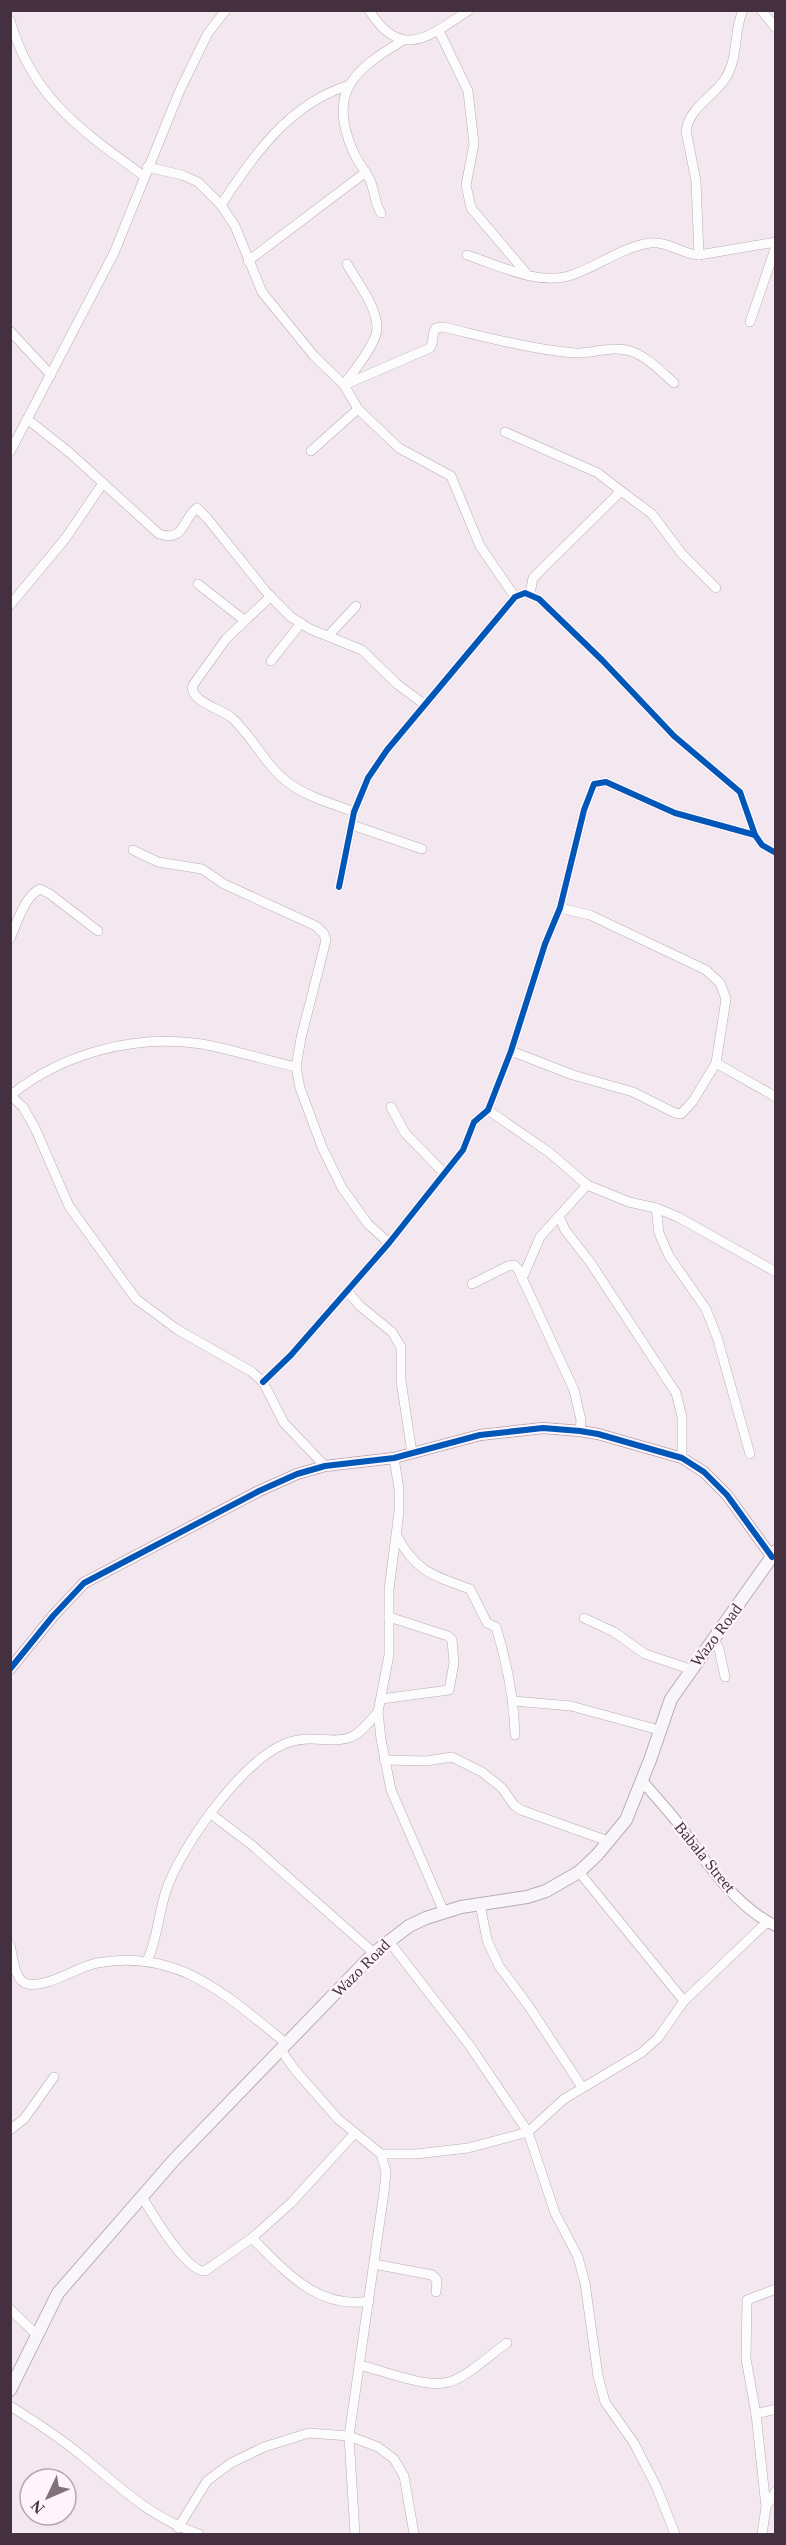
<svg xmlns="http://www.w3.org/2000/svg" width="786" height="2545" viewBox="0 0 786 2545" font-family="Georgia,serif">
<rect width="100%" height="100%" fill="#f4e8f0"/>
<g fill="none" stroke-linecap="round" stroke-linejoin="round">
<g stroke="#baabb5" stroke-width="10">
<g id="minor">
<path d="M369,10C401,62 430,36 469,10"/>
<polyline points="761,10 776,28"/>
<path d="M10,20C32,98 82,131 144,176"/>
<polyline points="439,31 468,91 474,144 466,185 471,208 526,273"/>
<polyline points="147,167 182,175 198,182 221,205 235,226 262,292 314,356 344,385 358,409 399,448 451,476 480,546 515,597"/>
<path d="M221,205C252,157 289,104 347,86"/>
<path d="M381,213C374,203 375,189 369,178C364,169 357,161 353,151C327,92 354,70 402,41"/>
<path d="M467,255C498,265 536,285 569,276C596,268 621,247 650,243C667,241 682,254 699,255L776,242"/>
<path d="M699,255L696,181L686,131C689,108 713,97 725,79C739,58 733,32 743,10"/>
<polyline points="248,261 366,172"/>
<polyline points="750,322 776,246"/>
<polyline points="10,331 51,375"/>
<path d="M345,383C354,371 378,342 377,327C376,305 357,282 347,264"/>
<path d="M344,385L430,348C435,341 431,334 436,328L443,327C486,337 530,349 574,353C593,354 611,345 630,351C645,355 662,372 674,383"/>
<path d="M27,419L70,453L159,534C186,542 181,520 197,508L207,518L268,594L291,617L310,629L362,650L397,684L425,705"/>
<polyline points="505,432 598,473 621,491"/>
<polyline points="311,451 358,409"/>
<polyline points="10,452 114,253 180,90 208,33 226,10"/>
<polyline points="198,584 244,620"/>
<polyline points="530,594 533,578 621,491 652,514 682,554 716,588"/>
<path d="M271,596L226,639L193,685C188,701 222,709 232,718C254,738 266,767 290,784C308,797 334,804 354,812"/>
<polyline points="10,605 65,539 103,483"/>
<polyline points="329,635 356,606"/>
<polyline points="271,661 301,623"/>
<polyline points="352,825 422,849"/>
<polyline points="133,850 158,862 202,869 224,884 316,926 324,934 326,940 301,1038 296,1067 300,1088 322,1147 342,1188 368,1224 389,1243"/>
<polyline points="339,887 354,812 368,778 387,750 515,597 525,593 539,599 602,660 674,736 740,792 755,835 762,845 776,853"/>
<path d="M10,939C17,923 24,897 40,889L50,894L98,931"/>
<polyline points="511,1051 573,1075 633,1092 675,1113 681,1114 693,1101 716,1063 726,999 720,983 706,970 590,915 560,908"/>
<polyline points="716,1063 776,1097"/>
<polyline points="10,1095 23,1107 35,1128 69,1206 136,1299 178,1330 252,1372 263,1382 284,1423 325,1466"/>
<path d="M11,1095C63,1053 135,1034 202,1044C234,1050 265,1060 296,1067"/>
<polyline points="391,1107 405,1133 444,1173"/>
<polyline points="488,1110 550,1153 587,1185 629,1202 656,1208 678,1217 776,1272"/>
<polyline points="656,1208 659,1233 669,1256 706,1309 717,1337 750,1454"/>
<polyline points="559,1216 565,1230 590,1262 676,1393 682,1417 682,1458"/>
<polyline points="522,1279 540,1237 587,1185"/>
<polyline points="472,1284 508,1266 514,1265 518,1269 574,1390 581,1420 580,1431"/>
<polyline points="347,1291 360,1306 392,1332 401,1347 401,1381 412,1453"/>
<polyline points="263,1382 291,1355 389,1243 463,1150 474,1122 488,1110 511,1051 545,944 560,908 584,810 594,784 606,782 675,813 755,835"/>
<polyline points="394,1458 399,1489 399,1512 389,1589 389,1655 378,1712 381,1739 391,1790 444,1912"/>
<path d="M397,1536C416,1572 434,1576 470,1589L487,1623L496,1627C507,1663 514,1698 515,1735"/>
<polyline points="584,1618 614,1632 645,1654 690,1669"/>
<polyline points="714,1640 719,1649 725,1677"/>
<polyline points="381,1699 449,1690 454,1663 452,1640 448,1636 389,1617"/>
<polyline points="513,1701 571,1706 659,1730"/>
<polyline points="384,1760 426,1761 452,1757 482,1772 502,1788 514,1805 521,1810 608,1841"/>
<polyline points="211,1814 253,1846 374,1953"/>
<polyline points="579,1872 684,2001"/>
<polyline points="480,1904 487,1940 499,1966 528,2005 582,2087"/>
<polyline points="388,1940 470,2046 528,2132 555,2213 578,2257 585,2283 598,2376 605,2402 634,2443 657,2488 675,2534"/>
<path d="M10,1945C13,1956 14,1982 28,1984C47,1988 77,1967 97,1963C180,1948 228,1997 287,2044"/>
<path d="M147,1961C158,1938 158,1914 166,1891C181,1846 241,1763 284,1744C310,1733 333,1745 351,1737C362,1733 370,1720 378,1712"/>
<polyline points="281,2050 295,2070 338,2119 381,2154 386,2172 384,2192 349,2436 355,2534"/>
<polyline points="10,2130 24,2119 54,2077"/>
<polyline points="381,2154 416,2154 468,2148 528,2132 564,2099 641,2053 658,2038 684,2001 767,1922"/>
<path d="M142,2197C152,2213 186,2272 205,2271L252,2238L291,2203L354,2134"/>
<path d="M252,2238C285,2271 318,2310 369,2301"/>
<polyline points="374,2264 432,2275 437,2280 436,2292"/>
<polyline points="10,2309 37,2335"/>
<path d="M359,2365C382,2370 427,2389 449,2382C467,2377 491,2354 507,2343"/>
<path d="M10,2406C36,2422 59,2437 82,2456C120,2487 152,2519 199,2534"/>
<polyline points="756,2414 746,2359 747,2300 776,2289"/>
<polyline points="766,2507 756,2414 776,2409"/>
<polyline points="178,2528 207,2481 231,2463 264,2447 309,2433 349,2436 378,2447 394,2459 404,2476 414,2534"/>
<polyline points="762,2534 766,2507 776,2491"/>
</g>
</g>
<g stroke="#baabb5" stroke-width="12">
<g id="tertiary">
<polyline points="10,1669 53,1616 84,1583 259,1491 297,1474 325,1466 394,1458 480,1435 543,1428 580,1431 598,1434 682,1458 704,1472 727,1495 772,1557"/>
<path d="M642,1781C654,1795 667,1809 678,1823C704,1859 734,1906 776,1926"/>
</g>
</g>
<g stroke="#baabb5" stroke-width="14">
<polyline id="secondary" points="10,2390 58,2293 174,2160 374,1953 409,1926 426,1918 461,1907 527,1897 546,1891 579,1872 597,1855 626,1820 650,1760 671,1699 776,1551"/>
</g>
<use href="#minor" stroke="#fdfcfd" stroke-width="9"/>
<use href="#tertiary" stroke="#fdfcfd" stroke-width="10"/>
<use href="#secondary" stroke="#f8f6f9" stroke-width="12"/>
<g stroke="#fff4fb" stroke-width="10">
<g id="cycleway">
<polyline points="339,887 354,812 368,778 387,750 515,597 525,593 539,599 602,660 674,736 740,792 755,835 762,845 776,853"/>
<polyline points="263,1382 291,1355 389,1243 463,1150 474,1122 488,1110 511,1051 545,944 560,908 584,810 594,784 606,782 675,813 755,835"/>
<polyline points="10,1669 53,1616 84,1583 259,1491 297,1474 325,1466 394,1458 480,1435 543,1428 580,1431 598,1434 682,1458 704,1472 727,1495 772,1557"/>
</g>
</g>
<use href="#cycleway" stroke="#0057b8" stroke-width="6"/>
</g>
<g text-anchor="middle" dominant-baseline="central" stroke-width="4.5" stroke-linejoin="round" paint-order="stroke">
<g font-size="16" fill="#45303f" stroke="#fff4fb">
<text transform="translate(716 1635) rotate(-53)">Wazo Road</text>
<text transform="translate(705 1857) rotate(51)">Babala Street</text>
<text transform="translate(361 1968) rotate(-45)">Wazo Road</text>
</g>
</g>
<rect width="786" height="2545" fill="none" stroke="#45303f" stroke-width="24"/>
<g transform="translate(48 2497) rotate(226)"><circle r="28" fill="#fff4fb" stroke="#b5a6b0" stroke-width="1.5"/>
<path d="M0-4.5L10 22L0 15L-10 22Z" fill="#82707d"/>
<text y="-9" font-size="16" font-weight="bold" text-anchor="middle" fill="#45303f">N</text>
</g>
</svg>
